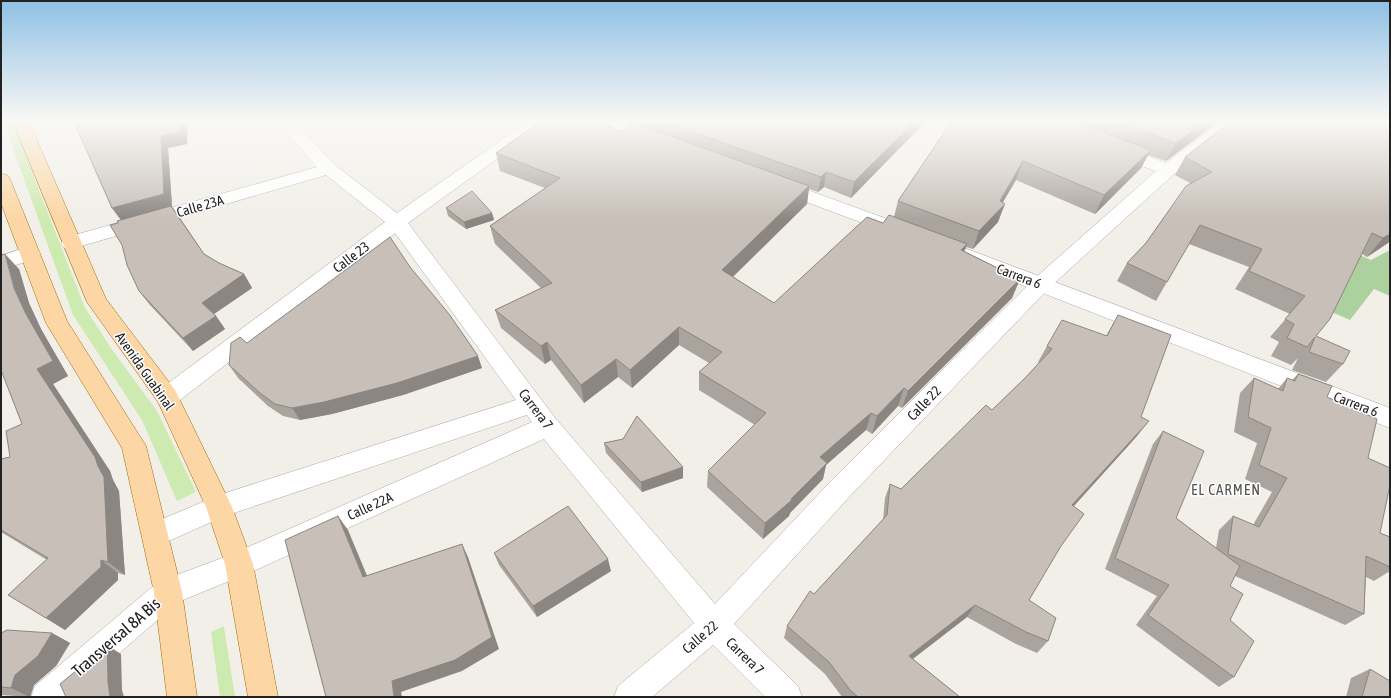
<svg xmlns="http://www.w3.org/2000/svg" width="1391" height="698" viewBox="0 0 1391 698" font-family="'Asap Condensed',sans-serif">
<rect width="100%" height="100%" fill="#f2efe9"/>
<g fill="#cdebb0">
<polygon points="1,122 11,122 14,126 85,308 113,351 157,411 196,492 177,501 142,420 73,315 16,157 6,128"/>
<polygon points="224,626 224,627 235,697 220,697 211,632"/>
</g>
<polygon fill="#add19e" points="1269,215 1371,260 1390,250 1390,296 1374,289 1350,320 1327,310"/>
<g fill="none" stroke-linecap="round" stroke-linejoin="round">
<g stroke="#a9a9a9" stroke-width="1">
<g id="minor">
<polygon points="278,122 295,122 335,165 397,213 527,122 546,122 544,125 408,223 556,419 715,604 832,480 1034,279 1156,171 1111,155 1108,151 1111,147 1117,146 1123,147 1166,163 1221,122 1240,122 1174,174 1048,289 850,496 734,624 798,686 802,697 765,697 713,645 652,697 614,697 618,686 694,623 544,439 249,573 178,602 69,697 31,697 35,686 158,582 230,555 532,422 527,415 225,516 155,547 146,544 142,535 146,526 219,495 516,400 395,233 175,404 167,406 159,404 155,397 159,390 385,222 326,175 71,249 64,248 61,243 64,238 317,167"/>
<polygon points="30,246 37,248 40,253 37,258 1,270 1,256"/>
</g>
</g>
<g stroke="#a9a9a9" stroke-width="1">
<g id="tertiary">
<polygon points="594,122 618,122 657,136 659,140 657,144 651,145 645,144 596,125"/>
<polygon points="780,180 901,224 903,228 901,232 894,234 887,232 774,190 771,186 774,182"/>
<polygon points="967,249 1390,408 1390,428 960,261 957,256 960,251"/>
</g>
</g>
<g stroke="#a06b00" stroke-width="1">
<g id="primary">
<polygon points="13,122 29,122 106,299 175,390 232,507 253,564 278,697 248,697 225,564 206,507 158,402 87,302"/>
<polygon points="1,174 7,175 10,179 67,321 146,446 182,592 197,697 167,697 154,592 122,448 46,323 1,203"/>
</g>
</g>
<use href="#minor" fill="#fff" fill-rule="evenodd"/>
<use href="#tertiary" fill="#fff" fill-rule="evenodd"/>
<use href="#primary" fill="#fcd6a4" fill-rule="evenodd"/>
</g>
<g fill="#aba49e">
<polygon points="74,122 187,144 168,148 172,206 204,254 219,263 244,274 252,288 214,314 216,316 225,329 193,351 149,304 139,291 118,223 121,220 112,208"/>
<polygon points="644,122 925,122 851,198 824,187 818,192 809,189 807,204 733,277 774,303 883,223 894,217 898,201 951,122 1218,122 1166,161 1148,155 1141,168 1095,214 1016,180 1003,202 998,222 973,249 966,247 964,251 1020,279 1012,298 902,408 898,406 872,434 866,430 826,465 823,479 790,513 789,516 763,539 707,487 708,471 755,425 699,390 699,372 709,363 679,345 632,388 618,377 584,403 551,360 545,364 501,328 495,310 541,288 495,244 490,226 545,188 500,171 496,153 622,131 644,127"/>
<polygon points="1390,122 1388,243 1367,257 1362,254 1316,336 1343,364 1326,382 1292,370 1298,358 1291,365 1271,356 1279,342 1270,337 1290,314 1235,289 1249,267 1189,244 1156,301 1117,281 1127,263 1146,243 1190,183 1175,175 1185,157"/>
<polygon points="446,208 492,213 494,220 466,229 448,216"/>
<polygon points="410,267 482,368 403,395 332,414 300,420 283,416 268,406 238,378 229,365 247,343"/>
<polygon points="19,269 29,303 41,329 68,376 53,384 110,471 113,480 119,491 125,575 118,573 118,580 65,630 8,595 47,560 1,532 1,459 10,457 22,424"/>
<polygon points="1118,315 1141,417 1137,436 1074,506 1061,546 1029,600 1048,641 1037,653 1016,644 967,617 913,659 960,697 842,697 825,674 784,638 787,626 814,594 883,520 885,498 890,484 901,489 992,410 1025,378 1039,363 1038,362 1047,346 1106,336"/>
<polygon points="1298,374 1327,397 1368,458 1380,533 1390,537 1390,571 1374,581 1366,577 1364,614 1345,625 1235,576 1230,586 1230,620 1234,677 1219,687 1136,625 1157,596 1105,569 1153,444 1163,431 1176,518 1216,548 1219,530 1233,516 1253,525 1272,492 1245,479 1257,443 1234,432 1240,393 1254,378 1278,389 1287,378 1292,380"/>
<polygon points="623,439 683,478 642,492 606,453 604,443"/>
<polygon points="494,553 611,571 537,617 499,565"/>
<polygon points="1,633 52,633 70,643 56,666 34,685 30,697 1,695"/>
<polygon points="1370,669 1390,697 1346,697 1351,678"/>
</g>
<g fill="#8b8681">
<polygon points="181,122 188,122 187,144 168,148 172,206 121,220 112,208 161,136"/>
<polygon points="914,122 925,122 851,198 854,182"/>
<polygon points="1204,122 1218,122 1166,161 1176,143"/>
<polygon points="1151,150 1141,168 1095,214 1104,195"/>
<polygon points="1023,161 1016,180 997,212 1005,204 998,222 973,249 979,231 1000,201"/>
<polygon points="826,172 824,187 818,192 821,177"/>
<polygon points="809,186 807,204 721,288 722,270"/>
<polygon points="492,213 494,220 466,229 464,222"/>
<polygon points="1390,234 1390,241 1388,243 1367,257 1383,238"/>
<polygon points="967,244 960,263 961,250"/>
<polygon points="5,254 19,269 29,303 41,329 68,376 53,384 110,471 113,480 119,491 125,575 108,562 37,369"/>
<polygon points="244,274 252,288 211,316 202,303"/>
<polygon points="1020,279 1012,298 902,408 908,391"/>
<polygon points="216,316 225,329 193,351 183,338"/>
<polygon points="679,327 679,345 632,388 630,370"/>
<polygon points="547,342 551,360 545,364 541,346"/>
<polygon points="478,356 482,368 403,395 332,414 300,420 292,408"/>
<polygon points="616,359 618,377 584,403 581,385"/>
<polygon points="904,388 898,406 872,434 877,416"/>
<polygon points="871,413 866,430 826,465 823,479 790,513 789,516 763,539 765,523 791,499 820,457"/>
<polygon points="1149,421 1137,436 1062,519 1072,505"/>
<polygon points="683,467 683,478 642,492 641,482"/>
<polygon points="338,516 348,530 373,590 363,577"/>
<polygon points="462,544 468,557 499,649 462,671 401,692 402,697 394,697 392,681"/>
<polygon points="608,559 611,571 537,617 533,606"/>
<polygon points="101,560 118,573 118,580 65,630 46,618"/>
<polygon points="975,605 967,617 902,667 909,656"/>
<polygon points="52,633 70,643 56,666 34,685 30,697 11,688 15,675"/>
<polygon points="107,645 121,654 122,690 124,697 110,697 108,682"/>
</g>
<g fill="#c7bfb8" stroke="#8b8681">
<polygon points="74,122 181,122 180,132 161,136 164,194 112,208"/>
<polygon points="540,122 598,122 622,131 632,122 809,186 722,270 774,303 867,217 883,223 889,215 967,244 961,250 1020,279 908,391 904,388 877,416 871,413 820,457 827,463 791,499 792,500 765,523 708,471 766,413 699,372 722,352 679,327 630,370 616,359 581,385 547,342 541,346 495,310 552,283 490,226 560,178 496,153"/>
<polygon points="664,122 914,122 854,182 826,172 821,177"/>
<polygon points="951,122 1075,122 1151,150 1104,195 1023,161 1000,201 1005,204 979,231 898,201"/>
<polygon points="1116,122 1204,122 1176,143"/>
<polygon points="1230,122 1390,122 1390,234 1383,238 1372,233 1330,319 1316,336 1350,351 1343,364 1309,352 1315,337 1307,347 1287,338 1294,324 1285,319 1305,296 1249,271 1262,249 1200,225 1167,282 1127,263 1146,243 1186,186 1212,172 1185,157"/>
<polygon points="472,191 492,213 464,222 446,208"/>
<polygon points="171,206 204,254 219,263 244,274 202,303 216,316 183,338 139,291 127,265 122,245 110,225 118,223 117,221"/>
<polygon points="390,237 410,267 449,314 478,356 397,383 324,402 292,408 275,404 260,393 229,365 231,343 240,337 247,343"/>
<polygon points="5,254 14,288 26,314 53,361 37,369 95,457 98,466 104,477 108,562 101,560 101,567 46,618 8,595 48,558 1,530 1,459 10,457 6,431 22,424 1,370 1,255"/>
<polygon points="1118,315 1171,335 1141,417 1149,421 1072,505 1084,514 1061,546 1029,600 1056,618 1048,641 1026,632 975,605 909,656 960,697 858,697 850,690 829,662 787,626 810,591 814,594 887,515 890,484 901,489 986,405 992,410 1025,378 1052,349 1047,346 1062,320 1107,336"/>
<polygon points="1298,374 1332,386 1327,397 1377,419 1368,458 1390,468 1390,485 1380,533 1390,537 1390,567 1366,556 1364,614 1228,554 1233,516 1259,527 1287,478 1259,465 1271,428 1248,417 1254,378 1283,391 1287,378 1295,381"/>
<polygon points="637,416 683,467 641,482 604,443 623,439"/>
<polygon points="1163,431 1204,451 1176,518 1240,566 1230,586 1243,594 1230,620 1254,641 1234,677 1148,615 1169,585 1115,558"/>
<polygon points="568,506 608,559 533,606 494,553"/>
<polygon points="338,516 363,577 462,544 492,637 455,660 392,681 394,697 326,697 285,540"/>
<polygon points="7,630 52,633 38,656 15,675 11,688 1,687 1,633"/>
<polygon points="107,645 108,682 110,697 66,697 60,684"/>
<polygon points="1370,669 1390,681 1390,697 1362,697"/>
</g>
<linearGradient id="sky" x2="0" y2="1"><stop stop-color="#8fc0e4"/><stop offset="0.55" stop-color="#f9f8f5"/><stop offset="1" stop-color="#f9f8f5" stop-opacity="0"/></linearGradient>
<rect width="1391" height="220" fill="url(#sky)"/>
<g text-anchor="middle" dominant-baseline="central" stroke-width="3" stroke-linejoin="round" paint-order="stroke">
<g font-size="14" fill="#222" stroke="#fff">
<text transform="translate(200 206) rotate(-16)">Calle 23A</text>
<text transform="translate(351 257) rotate(-37)">Calle 23</text>
<text transform="translate(1019 276) rotate(21)">Carrera 6</text>
<text transform="translate(145 371) rotate(55)">Avenida Guabinal</text>
<text transform="translate(924 403) rotate(-46)">Calle 22</text>
<text transform="translate(1356 404) rotate(21)">Carrera 6</text>
<text transform="translate(536 409) rotate(53)">Carrera 7</text>
<text transform="translate(370 506) rotate(-24)">Calle 22A</text>
<text transform="translate(700 637) rotate(-41)">Calle 22</text>
<text transform="translate(745 656) rotate(44)">Carrera 7</text>
</g>
<g font-size="15" letter-spacing="1" fill="#555" stroke="#fff">
<text x="1226" y="489">EL CARMEN</text>
</g>
<g font-size="17" fill="#222" stroke="#fff">
<text transform="translate(116 637) rotate(-41)">Transversal 8A Bis</text>
</g>
</g>
<rect width="1391" height="698" fill="none" stroke="#222222" stroke-width="4"/>
</svg>
